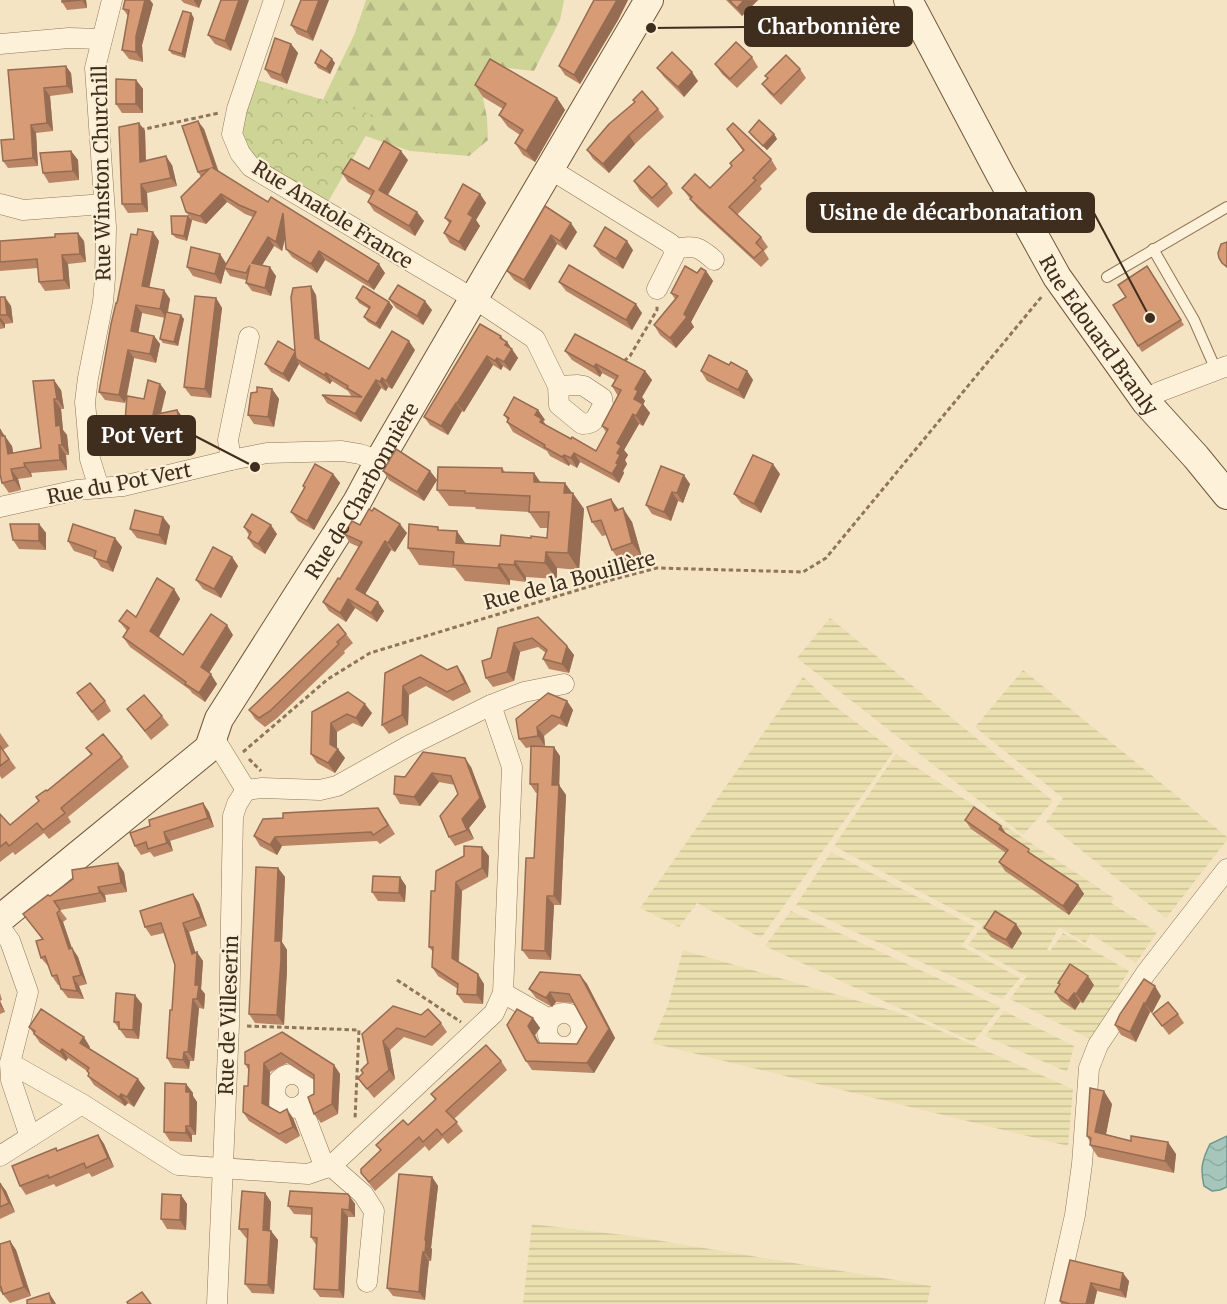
<svg xmlns="http://www.w3.org/2000/svg" width="1227" height="1304" viewBox="0 0 1227 1304" font-family="Merriweather,serif">
<defs>
<pattern id="farmland-rules" width="6" height="5" patternUnits="userSpaceOnUse" patternTransform="scale(1.5)"><rect width="6" height="5" fill="#eae0b0"/><path d="M0 2.5h6" fill="none" stroke="#cac097"/></pattern>
<pattern id="forest-firs" width="22" height="20" patternUnits="userSpaceOnUse" patternTransform="scale(1.5)"><rect width="22" height="20" fill="#ced496"/><path d="M5 1l3.5 6h-7zM16 11l3.5 6h-7z" fill="#b2b681"/></pattern>
<pattern id="park-crowns" width="20" height="18" patternUnits="userSpaceOnUse" patternTransform="scale(1.5)"><rect width="20" height="18" fill="#ced496"/><path d="M2 6a3 3 0 1 1 6 0M12 15a3 3 0 1 1 6 0" fill="none" stroke="#b2b681"/></pattern>
<pattern id="water-waves" width="16" height="10" patternUnits="userSpaceOnUse" patternTransform="scale(1.5)"><rect width="16" height="10" fill="#a6c6bc"/><path d="M0 5q4-4 8 0t8 0" fill="none" stroke="#90aaa1"/></pattern>
</defs>
<rect width="100%" height="100%" fill="#f4e4c4"/>
<g fill="url(#farmland-rules)">
<polygon points="830,618 1053,801 1023,835 797,658"/>
<polygon points="1023,670 1227,837 1227,840 1166,918 1046,822 1063,798 975,727"/>
<polygon points="803,677 836,707 894,751 761,938 697,903 679,927 640,908"/>
<polygon points="896,754 1114,898 1111,903 1157,932 1136,963 1091,934 1085,943 1059,927 1047,950 1050,951 1063,933 1129,971 1118,988 1123,991 1092,1040 1010,999 1027,976 968,945 983,925 834,846"/>
<polygon points="831,852 975,927 961,946 1020,978 1002,999 796,905"/>
<polygon points="791,911 1001,1007 973,1042 765,946"/>
<polygon points="683,950 900,1013 1073,1089 1068,1146 652,1043 668,1005"/>
<polygon points="1004,1011 1074,1046 1067,1072 985,1036"/>
<polygon points="532,1224 632,1236 931,1286 927,1304 523,1304"/>
</g>
<polygon fill="url(#forest-firs)" points="366,0 564,0 560,20 534,71 491,66 480,83 487,118 488,140 469,156 410,151 321,121 320,106 355,33"/>
<polygon fill="url(#park-crowns)" points="254,79 377,116 328,202 259,160 247,145 239,127"/>
<path fill="url(#water-waves)" stroke="#6c968b" stroke-width="1.5" d="M1227,1136V1187L1220,1190L1212,1191L1204,1186C1200,1169 1202,1160 1210,1144Z"/>
<g fill="none" stroke-linecap="round" stroke-linejoin="round">
<g stroke="#917557" stroke-width="12">
<g id="lane">
<polyline points="1153,249 1194,320 1216,370"/>
<polyline points="1107,277 1227,207"/>
</g>
</g>
<g stroke="#917557" stroke-width="21">
<g id="street">
<path d="M274,0L237,109L232,134L240,153L251,167L484,305L535,339L558,386L559,405L582,424C596,424 597,416 603,405L602,398L584,386L578,385L558,386"/>
<polyline points="0,44 69,38 101,39"/>
<polyline points="550,169 671,244 675,253 657,289"/>
<polyline points="0,204 23,210 104,204"/>
<path d="M673,249C695,246 697,245 714,260"/>
<polyline points="1146,402 1159,392 1227,366"/>
<polyline points="231,460 228,440 249,337"/>
<polyline points="99,488 90,459 85,402 88,378 103,302 105,278 106,227 95,68 112,0"/>
<polyline points="0,507 77,490 123,486 231,460 267,453 342,451 360,454 379,461"/>
<polyline points="491,705 524,692 564,684"/>
<polyline points="214,738 246,790"/>
<polyline points="0,927 10,941 28,992 10,1063 82,1104 178,1165 308,1174 331,1166 494,1013 503,993 512,767 491,705 410,745 337,786 320,790 262,788 246,790"/>
<polyline points="503,993 549,1019"/>
<circle cx="564" cy="1030" r="17"/>
<polyline points="10,1063 11,1080 30,1137"/>
<circle cx="292" cy="1091" r="17"/>
<polyline points="301,1105 325,1168"/>
<polyline points="0,1156 82,1104"/>
<polyline points="331,1166 363,1194 374,1211 367,1282"/>
<polyline points="217,1304 229,1025 233,816 237,804 246,790"/>
<polyline points="1055,1304 1075,1215 1082,1164 1089,1068 1098,1045 1146,973 1227,869"/>
</g>
</g>
<g stroke="#73563a" stroke-width="30">
<g id="secondary">
<path id="s1" d="M908,0L1000,174L1057,277L1146,402L1196,457L1227,495"/>
<path id="s2" d="M0,919L209,748L219,719L357,502L379,461L492,267L649,0"/>
</g>
</g>
<g stroke="#917557" stroke-width="3" stroke-dasharray="4.5 3" stroke-linecap="butt">
<polyline points="140,130 219,113"/>
<polyline points="624,361 630,356 657,310 657,305"/>
<polyline points="243,752 328,679 370,653 611,580 657,568 803,572 826,558 1043,295"/>
<polyline points="249,759 261,771"/>
<polyline points="397,980 461,1022"/>
<polyline points="247,1026 359,1030 355,1119"/>
</g>
<use href="#lane" stroke="#fdf1d9" stroke-width="10"/>
<use href="#street" stroke="#fdf1d9" stroke-width="20"/>
<use href="#secondary" stroke="#fdf1d9" stroke-width="28"/>
</g>
<g fill="#b98565">
<polygon points="86,0 87,8 67,10 62,2"/>
<polygon points="125,0 150,0 153,4 142,45 143,62 129,59 122,50 128,16 123,9"/>
<polygon points="181,0 202,0 199,8 184,3"/>
<polygon points="221,0 231,51 215,44 208,35"/>
<polygon points="301,0 313,41 297,34 291,25"/>
<polygon points="593,0 628,0 618,20 580,84 565,75 559,66 593,1"/>
<polygon points="726,0 758,0 742,16"/>
<polygon points="194,18 185,58 172,54 169,50"/>
<polygon points="291,44 298,53 287,84 271,78 265,69"/>
<polygon points="752,57 758,67 737,88 722,74 715,64"/>
<polygon points="315,63 335,63 330,74 318,68"/>
<polygon points="657,68 698,81 684,97 664,77"/>
<polygon points="800,69 806,78 781,105 769,93 762,84 768,79"/>
<polygon points="8,70 71,73 73,93 50,96 53,131 36,133 38,166 8,168 3,161 14,139"/>
<polygon points="136,80 143,89 143,113 122,113 116,104"/>
<polygon points="475,85 557,98 565,110 535,162 523,155 515,143 520,135 508,127 499,115 503,109 483,97"/>
<polygon points="658,109 664,117 635,144 609,173 593,159 587,150"/>
<polygon points="139,123 145,131 146,161 172,165 177,186 147,193 148,212 128,213 122,204"/>
<polygon points="204,129 219,172 385,273 374,290 325,260 317,273 292,257 286,249 285,238 282,251 274,246 262,265 276,276 271,296 252,291 246,283 246,280 230,276 225,269 221,284 193,276 187,267 220,254 226,263 253,217 245,214 227,202 206,224 192,220 186,212 201,177 198,172"/>
<polygon points="727,129 771,159 777,169 760,186 762,189 737,215 761,237 768,247 764,251 769,259 761,267 697,208 682,188 710,188 732,166 743,151"/>
<polygon points="749,132 774,134 777,139 767,150 752,136"/>
<polygon points="71,151 78,160 79,180 49,183 43,173"/>
<polygon points="408,160 388,195 424,221 415,236 374,211 368,202 372,196 348,182 342,173 369,169"/>
<polygon points="634,181 667,184 673,193 658,208 640,191"/>
<polygon points="480,194 486,203 476,220 480,226 465,251 450,243 444,233 449,223 445,218"/>
<polygon points="545,206 577,232 566,250 557,244 530,290 514,280 507,271"/>
<polygon points="188,216 192,220 187,241 176,238 172,234"/>
<polygon points="0,241 84,241 86,262 68,264 70,289 45,291 39,282 38,268 0,271"/>
<polygon points="159,241 149,287 170,299 168,312 184,319 178,346 163,343 160,339 165,318 142,313 138,333 154,336 160,344 156,363 134,358 127,396 144,399 160,384 166,392 161,414 177,410 183,418 189,444 169,449 163,441 163,438 139,444 141,449 115,455 109,447 125,421 127,396 125,403 105,400 99,392 117,303"/>
<polygon points="594,246 633,250 623,269 601,255"/>
<polygon points="1147,266 1184,325 1142,352 1138,346 1126,297"/>
<polygon points="706,271 713,281 691,322 694,327 676,348 660,335 654,325 675,299 671,293 697,273"/>
<polygon points="559,282 642,313 632,330 566,291"/>
<polygon points="316,295 320,341 369,369 415,350 392,389 388,387 386,391 381,388 361,422 327,403 322,395 352,397 348,391 332,381 330,384 302,367 299,364 289,382 271,372 265,364 295,351"/>
<polygon points="0,297 11,306 13,323 5,324 5,328 0,329"/>
<polygon points="216,298 222,308 211,398 191,396 184,387"/>
<polygon points="356,298 389,302 393,307 380,329 368,322 364,317 369,309 359,303"/>
<polygon points="389,299 432,310 423,325 396,308"/>
<polygon points="504,340 507,342 518,358 510,371 503,366 501,370 493,365 464,412 462,411 448,435 430,425 424,417"/>
<polygon points="565,351 645,371 652,380 642,397 645,401 643,404 650,413 643,426 639,424 624,450 628,455 625,460 627,464 623,471 624,473 619,483 580,462 577,468 570,464 569,466 550,456 547,451 513,432 507,422 508,421 504,415 538,410 545,420 543,421 546,425 596,451 606,432 602,426 618,396 612,386 615,380 602,373 600,377 572,360"/>
<polygon points="701,371 747,371 753,380 744,399 707,381"/>
<polygon points="33,381 61,390 64,409 61,409 63,430 67,435 69,455 66,455 67,470 31,473 32,477 18,479 21,490 9,493 2,483 12,446 13,453 41,448"/>
<polygon points="272,389 279,399 274,427 254,424 248,415"/>
<polygon points="661,466 690,484 683,503 678,501 671,521 652,514 646,505"/>
<polygon points="502,468 505,472 534,473 541,483 565,483 571,493 573,493 584,509 579,570 557,568 557,579 526,577 526,582 510,580 510,585 465,581 455,568 419,565 408,548 441,530 466,544 500,546 531,538 547,538 548,528 540,528 529,512 476,509 475,507 449,506 437,490"/>
<polygon points="383,471 430,471 437,480 424,501 389,480"/>
<polygon points="333,474 340,483 314,530 298,521 291,512 304,488 303,486"/>
<polygon points="780,474 761,513 741,503 734,494"/>
<polygon points="618,509 632,522 642,557 622,564 612,550 607,535 602,536 592,522"/>
<polygon points="39,524 46,533 46,550 19,549 13,540"/>
<polygon points="360,525 407,533 395,552 391,550 365,594 384,611 377,622 355,608 346,622 329,611 323,602 340,579 359,547 350,543 344,534"/>
<polygon points="170,526 166,545 137,538 130,529"/>
<polygon points="244,527 277,534 265,554 254,547 248,538 249,535"/>
<polygon points="68,541 122,547 113,572 101,567 95,558 74,551"/>
<polygon points="232,557 238,566 221,598 203,589 196,580"/>
<polygon points="174,589 180,599 159,637 183,655 233,635 209,673 217,684 205,702 192,693 190,690 130,647 123,637 127,631 119,621 136,617"/>
<polygon points="498,628 567,646 574,655 569,673 549,669 543,659 546,653 538,647 520,652 514,681 493,687 486,678"/>
<polygon points="346,634 353,643 344,651 345,653 276,719 265,727 255,719 249,710"/>
<polygon points="457,666 463,675 471,692 453,701 426,686 409,695 408,725 389,734 382,725 385,673 447,670"/>
<polygon points="77,693 105,701 111,711 98,721"/>
<polygon points="567,701 573,710 567,727 559,724 544,736 545,746 540,746 560,756 559,785 566,795 561,905 554,905 551,960 529,959 522,950 534,858 537,793 536,793 530,784 531,747 526,748 519,739"/>
<polygon points="127,709 162,716 169,725 151,740"/>
<polygon points="312,712 372,713 362,727 353,723 337,732 337,748 345,758 335,773 317,763 311,754"/>
<polygon points="0,733 9,746 3,750 16,768 2,779 0,776"/>
<polygon points="86,748 122,757 129,767 68,817 71,822 49,839 44,833 15,855 13,852 0,862 0,814 10,825 39,801 47,791 91,755"/>
<polygon points="471,767 486,807 469,828 474,839 455,846 449,837 458,794 455,785 439,782 420,806 400,804 394,794 405,777"/>
<polygon points="203,803 209,812 214,827 170,841 173,851 154,857 150,852 141,855 135,846 150,826"/>
<polygon points="385,818 395,834 380,844 377,841 282,846 277,855 260,846 254,836"/>
<polygon points="965,820 1007,835 1034,856 1078,885 1084,894 1069,915 1005,871 999,862 1006,853 971,829"/>
<polygon points="489,856 488,877 462,891 459,962 484,984 483,1004 464,1003 457,994 458,989 438,976 432,967 433,952 429,947 435,891"/>
<polygon points="278,868 285,877 282,942 287,950 287,969 284,1025 255,1023 249,1014"/>
<polygon points="124,872 127,892 105,895 106,902 60,910 67,919 63,922 72,948 78,957 87,984 79,986 84,999 68,998 61,989 60,985 58,985 52,976 49,966 48,966 41,958 42,939 23,914"/>
<polygon points="400,877 406,886 405,902 378,901 372,892"/>
<polygon points="193,894 199,903 207,926 189,932 195,953 203,961 201,989 205,994 204,1009 199,1008 194,1061 190,1061 189,1069 173,1068 167,1058 172,1010 175,965 164,933 151,936 145,927"/>
<polygon points="984,928 1022,933 1012,949 991,937"/>
<polygon points="580,975 587,984 615,1038 594,1073 532,1070 526,1061 533,1018 540,1028 535,1035 539,1043 577,1044 587,1027 574,1003 556,1002 552,1007 536,998 529,989"/>
<polygon points="1058,983 1094,985 1083,1003 1080,1002 1075,1010 1061,1001 1055,992 1060,985"/>
<polygon points="0,993 2,1000 0,1001 5,1012 0,1014"/>
<polygon points="1161,996 1152,1013 1150,1012 1136,1042 1121,1035 1115,1025 1120,1014"/>
<polygon points="142,1004 139,1039 126,1038 114,1022"/>
<polygon points="1153,1014 1178,1014 1184,1023 1169,1035"/>
<polygon points="376,1021 441,1023 447,1032 432,1046 404,1037 390,1050 395,1079 374,1098 358,1078 363,1073 368,1063"/>
<polygon points="29,1027 90,1047 89,1048 145,1088 134,1107 128,1103 125,1106 94,1085 88,1076 89,1074 87,1071 68,1058 66,1061 40,1043"/>
<polygon points="282,1032 334,1065 340,1074 338,1114 321,1123 314,1114 314,1080 287,1063 270,1072 269,1106 280,1113 293,1118 300,1136 286,1144 249,1121 243,1112 248,1086 249,1071 245,1064"/>
<polygon points="501,1061 507,1070 454,1119 463,1131 448,1144 443,1138 429,1151 425,1146 375,1191 361,1173 381,1151 376,1145 408,1125 435,1100 431,1094"/>
<polygon points="186,1084 193,1093 193,1096 197,1102 196,1135 192,1135 192,1142 170,1141 164,1132"/>
<polygon points="1112,1104 1106,1134 1176,1154 1174,1173 1098,1157 1090,1145 1090,1142 1087,1136"/>
<polygon points="98,1135 104,1144 114,1167 92,1177 89,1173 56,1187 54,1184 26,1195 20,1186 58,1150"/>
<polygon points="432,1177 438,1186 431,1248 432,1249 431,1261 429,1261 427,1274 425,1300 393,1296 387,1288"/>
<polygon points="0,1183 6,1191 15,1212 0,1219"/>
<polygon points="265,1193 271,1202 270,1230 278,1240 274,1294 252,1293 245,1284 248,1238 246,1238 239,1229"/>
<polygon points="348,1194 355,1204 355,1217 348,1217 344,1298 320,1297 314,1289 316,1245 311,1237 312,1215 294,1214 288,1206"/>
<polygon points="181,1195 187,1204 186,1230 167,1229 161,1219"/>
<polygon points="10,1241 16,1250 31,1296 10,1303 0,1291 0,1244"/>
<polygon points="1070,1260 1129,1281 1126,1298 1097,1291 1094,1304 1061,1304 1060,1301"/>
</g>
<g fill="#966c52">
<polygon points="82,0 86,0 87,8"/>
<polygon points="145,0 150,0 153,4 142,45 143,62 136,52 136,36"/>
<polygon points="194,0 202,0 199,8 194,1"/>
<polygon points="239,0 249,0 231,51 225,41"/>
<polygon points="319,0 329,0 313,41 307,32"/>
<polygon points="617,0 628,0 618,20 580,84 574,75"/>
<polygon points="744,0 758,0 742,16 737,8"/>
<polygon points="191,13 194,18 185,58 182,54"/>
<polygon points="291,44 298,53 287,84 281,75"/>
<polygon points="332,59 335,63 330,74 326,69"/>
<polygon points="66,66 71,73 73,93 67,86"/>
<polygon points="692,72 698,81 684,97 678,87"/>
<polygon points="136,80 143,89 143,113 136,104"/>
<polygon points="44,88 50,96 53,131 47,123"/>
<polygon points="557,98 565,110 535,162 526,151"/>
<polygon points="198,121 204,129 220,177 214,168"/>
<polygon points="139,123 145,131 146,171 140,162"/>
<polygon points="31,125 36,133 38,166 33,158"/>
<polygon points="774,134 777,139 767,150 763,146"/>
<polygon points="629,135 635,144 609,173 603,164"/>
<polygon points="71,151 78,160 79,180 73,171"/>
<polygon points="401,151 408,160 385,199 379,190"/>
<polygon points="166,156 172,165 177,186 171,178"/>
<polygon points="141,184 147,193 148,212 142,204"/>
<polygon points="221,194 227,202 206,224 200,216"/>
<polygon points="480,194 486,203 476,220 480,226 465,251 459,242 468,214"/>
<polygon points="417,212 424,221 415,236 409,226"/>
<polygon points="283,213 289,222 282,251 276,242"/>
<polygon points="188,216 192,220 187,241 184,236"/>
<polygon points="571,223 577,232 566,250 560,241"/>
<polygon points="153,232 159,241 148,294 142,286"/>
<polygon points="78,233 84,241 86,262 80,254"/>
<polygon points="551,235 557,244 530,290 524,280"/>
<polygon points="268,237 274,246 258,272 252,263"/>
<polygon points="627,241 633,250 623,269 616,259"/>
<polygon points="319,251 325,260 317,273 311,264"/>
<polygon points="220,254 226,264 224,268 225,269 221,284 215,274"/>
<polygon points="62,255 68,264 70,289 64,280"/>
<polygon points="379,264 385,273 374,290 368,282"/>
<polygon points="270,267 276,276 271,296 265,288"/>
<polygon points="706,271 713,281 691,322 694,327 676,348 670,338"/>
<polygon points="311,286 316,295 320,346 315,338"/>
<polygon points="164,290 170,299 166,318 160,309"/>
<polygon points="5,297 11,306 13,323 7,315"/>
<polygon points="216,298 222,308 211,398 205,389"/>
<polygon points="425,301 432,310 423,325 417,316"/>
<polygon points="389,302 393,307 380,329 376,324"/>
<polygon points="636,304 642,313 632,330 626,320"/>
<polygon points="136,305 142,313 137,340 131,331"/>
<polygon points="181,315 184,319 178,346 174,342"/>
<polygon points="0,317 5,324 5,328 0,321"/>
<polygon points="154,336 160,344 156,363 150,354"/>
<polygon points="501,336 506,343 507,342 518,358 510,371 504,362 500,338"/>
<polygon points="409,341 415,350 392,389 386,381"/>
<polygon points="128,350 134,358 125,403 119,395"/>
<polygon points="295,352 296,359 299,364 289,382 283,374"/>
<polygon points="487,356 493,365 464,412 457,403"/>
<polygon points="497,358 503,366 501,370 495,361"/>
<polygon points="596,364 602,373 600,377 594,367"/>
<polygon points="645,371 652,380 642,397 645,401 641,408 634,399 635,389"/>
<polygon points="747,371 753,380 744,399 738,390"/>
<polygon points="326,373 332,381 330,384 324,375"/>
<polygon points="382,378 388,387 386,391 380,382"/>
<polygon points="54,380 61,390 64,409 57,399"/>
<polygon points="376,380 381,388 361,422 355,414"/>
<polygon points="160,384 166,392 158,423 153,415"/>
<polygon points="272,389 279,399 274,427 268,417"/>
<polygon points="54,399 61,409 63,430 67,435 69,455 62,445 56,426"/>
<polygon points="456,403 462,411 448,435 441,426"/>
<polygon points="643,404 650,413 643,426 636,416"/>
<polygon points="177,410 183,418 189,444 183,436"/>
<polygon points="538,410 545,420 543,421 548,428 546,431 535,415"/>
<polygon points="633,414 639,424 624,450 628,455 625,460 627,464 623,471 624,473 619,483 612,474 616,463 617,453 617,443"/>
<polygon points="0,429 12,446 15,464 8,454"/>
<polygon points="134,436 139,444 141,449 135,441"/>
<polygon points="59,445 66,455 67,470 60,460"/>
<polygon points="574,453 580,462 577,468 571,458"/>
<polygon points="564,455 570,464 569,466 562,457"/>
<polygon points="24,463 31,473 32,477 25,467"/>
<polygon points="773,464 780,474 761,513 754,504"/>
<polygon points="11,469 18,479 21,490 14,480"/>
<polygon points="430,471 437,480 424,501 417,492"/>
<polygon points="534,473 545,489 534,482"/>
<polygon points="333,474 340,483 314,530 307,521"/>
<polygon points="684,475 690,484 683,503 677,493"/>
<polygon points="565,483 584,509 579,570 568,553 564,493"/>
<polygon points="672,492 678,501 671,521 664,512"/>
<polygon points="611,499 621,513 615,511"/>
<polygon points="623,508 632,522 642,557 632,543"/>
<polygon points="163,517 170,526 166,545 159,535"/>
<polygon points="39,524 46,533 46,550 39,541"/>
<polygon points="400,524 407,533 395,552 388,543"/>
<polygon points="271,525 277,534 265,554 258,544"/>
<polygon points="457,531 468,547 456,543"/>
<polygon points="115,538 122,547 113,572 107,562"/>
<polygon points="385,541 391,550 363,598 356,589"/>
<polygon points="546,552 557,568 557,579 545,563"/>
<polygon points="232,557 238,566 221,598 214,589"/>
<polygon points="515,561 526,577 526,582 514,565"/>
<polygon points="499,564 510,580 510,585 498,568"/>
<polygon points="174,589 180,599 157,640 150,631"/>
<polygon points="348,599 355,608 346,622 340,613"/>
<polygon points="378,602 384,611 377,622 371,613"/>
<polygon points="227,625 233,635 207,676 201,667"/>
<polygon points="514,643 520,652 514,681 507,672"/>
<polygon points="567,646 574,655 569,673 562,664"/>
<polygon points="457,666 463,675 471,692 465,683"/>
<polygon points="211,674 217,684 205,702 199,693"/>
<polygon points="403,686 409,695 408,725 402,715"/>
<polygon points="567,701 573,710 567,727 560,718"/>
<polygon points="365,704 372,713 362,727 356,718"/>
<polygon points="331,723 337,732 337,751 338,749 345,758 335,773 328,763"/>
<polygon points="537,727 544,736 545,746 538,736"/>
<polygon points="554,747 560,756 559,794 552,785"/>
<polygon points="465,758 471,767 486,807 469,828 474,839 467,830 462,819"/>
<polygon points="432,773 439,782 420,806 414,797"/>
<polygon points="559,785 566,795 561,905 554,896"/>
<polygon points="203,803 209,812 214,827 208,818"/>
<polygon points="1001,826 1007,835 999,829"/>
<polygon points="164,832 170,841 173,851 167,843"/>
<polygon points="275,837 282,846 277,855 270,845"/>
<polygon points="482,847 489,856 488,877 482,868"/>
<polygon points="118,863 124,872 127,892 121,883"/>
<polygon points="278,868 285,877 282,942 287,950 287,969 284,1025 277,1015 275,941"/>
<polygon points="400,877 406,886 405,902 399,893"/>
<polygon points="456,882 462,891 458,967 452,958"/>
<polygon points="1078,885 1084,894 1069,915 1063,906"/>
<polygon points="98,887 105,895 106,902 100,893"/>
<polygon points="193,894 199,903 207,926 201,917"/>
<polygon points="547,896 554,905 551,960 545,951"/>
<polygon points="57,913 63,922 75,958 69,949"/>
<polygon points="183,923 189,932 197,957 197,952 203,961 201,989 205,994 204,1009 197,999 195,985 192,954"/>
<polygon points="1016,924 1022,933 1012,949 1006,940"/>
<polygon points="72,948 78,957 87,984 81,975"/>
<polygon points="478,974 484,984 483,1004 477,995"/>
<polygon points="580,975 587,984 615,1038 594,1073 587,1063 609,1029"/>
<polygon points="1088,976 1094,985 1083,1003 1076,994"/>
<polygon points="73,977 79,986 84,999 77,991"/>
<polygon points="1155,986 1161,996 1152,1013 1145,1004"/>
<polygon points="550,992 556,1002 552,1007 546,998"/>
<polygon points="1074,993 1080,1002 1075,1010 1068,1001"/>
<polygon points="135,995 142,1004 139,1039 133,1030"/>
<polygon points="193,999 199,1008 194,1061 188,1052"/>
<polygon points="0,1000 0,1001 5,1012 0,1005"/>
<polygon points="1144,1003 1150,1012 1136,1042 1130,1032"/>
<polygon points="533,1018 540,1028 535,1035 544,1053 538,1043 528,1026"/>
<polygon points="84,1037 90,1047 87,1052 80,1043"/>
<polygon points="383,1041 390,1050 395,1079 389,1070"/>
<polygon points="62,1049 68,1058 66,1061 60,1052"/>
<polygon points="184,1052 190,1061 189,1069 183,1060"/>
<polygon points="264,1063 270,1072 269,1112 262,1103"/>
<polygon points="334,1065 340,1074 338,1114 332,1104"/>
<polygon points="138,1079 145,1088 134,1107 127,1097"/>
<polygon points="186,1084 193,1093 193,1096 197,1102 196,1135 190,1126 186,1092"/>
<polygon points="1104,1091 1112,1104 1104,1144 1095,1132"/>
<polygon points="121,1094 128,1103 125,1106 119,1097"/>
<polygon points="287,1109 293,1118 300,1136 293,1127"/>
<polygon points="186,1126 192,1135 192,1142 186,1133"/>
<polygon points="98,1135 104,1144 114,1167 108,1158"/>
<polygon points="1168,1142 1176,1154 1174,1173 1165,1161"/>
<polygon points="432,1177 438,1186 431,1248 432,1249 431,1261 425,1253 425,1240"/>
<polygon points="0,1183 6,1191 15,1212 9,1203"/>
<polygon points="265,1193 271,1202 269,1239 263,1230"/>
<polygon points="181,1195 187,1204 186,1230 180,1220"/>
<polygon points="350,1197 355,1204 355,1217 349,1210"/>
<polygon points="342,1209 348,1217 344,1298 339,1290"/>
<polygon points="271,1231 278,1240 274,1294 268,1285"/>
<polygon points="10,1241 16,1250 31,1296 24,1287"/>
<polygon points="423,1252 429,1261 425,1300 419,1292"/>
<polygon points="1123,1273 1129,1281 1126,1298 1120,1290"/>
<polygon points="1091,1283 1097,1291 1094,1304 1086,1304"/>
<polygon points="49,1293 55,1302 56,1304 52,1304"/>
</g>
<g fill="#d79b75" stroke="#966c52" stroke-width="1.5">
<polygon points="62,0 82,0 62,2"/>
<polygon points="125,0 145,0 136,36 136,52 122,50 129,10 123,9"/>
<polygon points="221,0 239,0 225,41 208,35"/>
<polygon points="301,0 319,0 307,32 291,25"/>
<polygon points="594,0 617,0 574,75 559,66"/>
<polygon points="729,0 744,0 737,8"/>
<polygon points="183,11 191,13 182,54 169,50"/>
<polygon points="275,38 291,44 281,75 265,69"/>
<polygon points="736,42 752,57 730,79 715,64"/>
<polygon points="321,50 332,59 326,69 315,63"/>
<polygon points="672,52 692,72 678,87 657,68"/>
<polygon points="786,55 800,69 774,95 762,84 768,78 765,76"/>
<polygon points="490,59 557,98 526,151 515,143 523,130 499,115 506,104 475,85"/>
<polygon points="66,66 67,86 44,88 47,123 31,125 33,158 3,161 1,140 14,139 8,70"/>
<polygon points="116,79 136,80 136,104 116,104"/>
<polygon points="642,91 658,109 629,135 603,164 587,150 609,124 635,102 633,100"/>
<polygon points="759,120 774,134 763,146 749,132"/>
<polygon points="198,121 214,168 213,168 268,202 271,197 379,264 368,282 319,251 311,264 286,249 283,213 276,242 268,237 252,263 270,267 265,288 246,283 250,265 246,273 224,268 256,212 239,205 221,194 200,216 186,212 181,197 209,169 198,172 182,126"/>
<polygon points="139,123 140,162 166,156 171,178 141,184 142,204 122,204 119,127"/>
<polygon points="733,123 771,159 753,178 756,180 729,207 761,237 756,243 763,250 754,258 690,199 692,197 682,188 695,174 710,188 732,166 730,163 744,150 727,129"/>
<polygon points="384,141 401,151 379,190 417,212 409,226 368,202 374,191 342,173 351,159 369,169"/>
<polygon points="71,151 73,171 43,173 40,153"/>
<polygon points="649,166 667,184 652,198 634,181"/>
<polygon points="463,184 480,194 468,214 473,217 459,242 444,233 451,221 445,218"/>
<polygon points="545,206 571,223 560,241 551,235 524,280 507,271"/>
<polygon points="171,216 188,216 184,236 172,234"/>
<polygon points="605,227 627,241 616,259 594,246"/>
<polygon points="138,229 153,232 142,286 164,290 160,309 136,305 131,331 154,336 150,354 128,350 119,395 99,392 111,324 116,303 117,303 131,234 137,235"/>
<polygon points="78,233 80,254 62,255 64,280 39,282 37,259 0,262 0,241 55,237 55,234"/>
<polygon points="1227,242 1227,267 1222,263 1219,258 1218,253 1221,244"/>
<polygon points="191,247 220,254 215,274 187,267"/>
<polygon points="569,265 636,304 626,320 559,282"/>
<polygon points="685,266 697,273 701,268 706,271 684,314 687,317 670,338 654,325 678,296 671,293"/>
<polygon points="1147,266 1181,320 1138,346 1113,305 1126,297 1118,285"/>
<polygon points="398,285 425,301 417,316 389,299"/>
<polygon points="311,286 315,338 369,369 392,331 409,341 386,381 382,378 380,382 376,380 355,414 322,395 362,397 347,388 348,386 326,373 324,375 296,359 295,352 283,374 265,364 278,341 295,351 291,297 293,288"/>
<polygon points="363,286 389,302 376,324 364,317 370,307 356,298"/>
<polygon points="195,296 216,298 205,389 184,387"/>
<polygon points="0,297 5,297 7,315 0,315"/>
<polygon points="166,312 181,315 174,342 160,339"/>
<polygon points="480,324 501,336 500,338 507,342 505,345 512,349 504,362 497,358 495,361 487,356 457,403 456,403 441,426 424,417"/>
<polygon points="575,334 645,371 635,389 638,391 634,399 643,404 636,416 633,414 617,443 621,446 617,453 620,455 616,463 618,464 612,474 574,453 571,458 564,455 562,457 544,447 545,445 507,422 509,418 504,415 514,397 538,410 535,415 542,419 540,422 571,439 572,437 596,451 608,429 602,426 621,390 612,386 618,376 596,364 594,367 565,351"/>
<polygon points="709,355 729,365 731,362 747,371 738,390 701,371"/>
<polygon points="54,380 57,399 54,399 56,426 60,425 62,445 59,445 60,460 24,463 25,467 11,469 14,480 2,483 0,474 0,429 2,436 5,436 8,454 41,448 33,381"/>
<polygon points="148,380 160,384 153,415 177,410 183,436 163,441 161,429 134,436 135,441 109,447 104,426 125,421 127,396 144,399"/>
<polygon points="257,387 272,389 268,417 248,415 251,393 257,392"/>
<polygon points="396,449 430,471 417,492 383,471"/>
<polygon points="753,455 773,464 754,504 734,494"/>
<polygon points="315,464 333,474 307,521 291,512 305,487 303,486"/>
<polygon points="661,466 684,475 677,493 672,492 664,512 646,505"/>
<polygon points="438,467 502,468 502,472 534,473 534,482 565,483 564,493 573,493 568,553 546,552 545,563 515,561 514,565 499,564 498,568 453,565 454,552 408,548 409,524 438,527 438,530 457,531 456,543 500,546 501,535 531,538 531,536 547,538 549,512 529,512 530,496 465,493 465,491 437,490"/>
<polygon points="611,499 615,511 623,508 632,543 612,550 601,520 592,522 587,507"/>
<polygon points="374,508 400,524 388,543 385,541 356,589 378,602 371,613 348,599 340,613 323,602 338,578 340,579 362,542 344,534 352,521 360,525 369,509 372,511"/>
<polygon points="135,510 163,517 159,535 130,529"/>
<polygon points="252,514 271,525 258,544 248,538 251,532 244,527"/>
<polygon points="10,524 39,524 39,541 13,540"/>
<polygon points="73,524 115,538 107,562 94,558 96,551 68,541"/>
<polygon points="213,547 232,557 214,589 196,580"/>
<polygon points="157,578 174,589 150,631 183,655 211,614 227,625 201,667 211,674 199,693 185,684 186,682 123,637 129,628 119,621 127,610 136,617"/>
<polygon points="538,617 567,646 562,664 543,659 547,650 532,638 514,643 507,672 486,678 482,661 491,658 498,628"/>
<polygon points="338,624 346,634 337,642 339,644 270,711 259,718 249,710"/>
<polygon points="421,655 447,670 457,666 465,683 447,692 420,677 412,681 403,686 402,715 382,725 385,673"/>
<polygon points="90,683 105,701 92,712 77,693"/>
<polygon points="348,692 365,704 356,718 347,714 331,723 330,744 338,749 328,763 311,754 312,712"/>
<polygon points="548,693 567,701 560,718 552,715 537,727 538,736 519,739 516,719"/>
<polygon points="144,695 162,716 145,731 127,709"/>
<polygon points="103,734 122,757 61,808 65,813 43,830 37,823 9,846 6,842 0,847 0,814 10,825 39,801 36,797 46,790 47,791 92,754 86,748"/>
<polygon points="0,746 9,759 0,766"/>
<polygon points="531,746 554,747 552,785 559,785 554,896 547,896 545,951 522,950 526,858 534,858 537,802 538,784 530,784"/>
<polygon points="423,752 465,758 480,798 462,819 467,830 449,837 440,816 458,794 451,776 432,773 414,797 394,794 395,776 405,777"/>
<polygon points="203,803 208,818 164,832 167,843 148,849 146,842 135,846 130,833 150,826 149,820"/>
<polygon points="974,807 1001,826 999,829 1029,849 1028,852 1078,885 1063,906 999,862 1008,850 965,820"/>
<polygon points="378,808 388,825 373,835 371,832 275,837 270,845 254,836 263,819 283,818 283,813"/>
<polygon points="464,846 482,847 482,868 456,882 452,958 478,974 477,995 457,994 458,984 432,967 433,947 429,947 431,891 435,891 436,871 464,856"/>
<polygon points="118,863 121,883 98,887 100,893 54,901 60,910 57,913 69,949 72,948 81,975 73,977 77,991 61,989 57,975 52,976 45,956 41,958 36,941 43,939 23,914 48,895 50,896 73,879 72,870"/>
<polygon points="256,867 278,868 275,941 281,941 281,960 277,1015 249,1014"/>
<polygon points="373,876 400,877 399,893 372,892"/>
<polygon points="193,894 201,917 183,923 192,954 197,952 195,985 199,985 197,999 193,999 188,1052 184,1052 183,1060 167,1058 170,1010 172,1010 175,965 161,923 145,927 140,911"/>
<polygon points="995,911 1016,924 1006,940 984,928"/>
<polygon points="1070,964 1088,976 1076,994 1074,993 1068,1001 1055,992 1060,984 1058,983"/>
<polygon points="540,972 580,975 609,1029 587,1063 526,1061 507,1025 517,1009 533,1018 528,1026 538,1043 577,1044 587,1027 569,994 550,992 546,998 529,989"/>
<polygon points="1144,979 1155,986 1145,1004 1144,1003 1130,1032 1115,1025 1120,1014"/>
<polygon points="116,993 135,995 133,1030 119,1029 119,1022 114,1022"/>
<polygon points="1168,1002 1178,1014 1162,1026 1153,1014"/>
<polygon points="393,1006 421,1015 428,1009 441,1023 425,1037 397,1028 383,1041 389,1070 367,1089 358,1078 363,1073 361,1070 368,1063 362,1034"/>
<polygon points="41,1009 84,1037 80,1043 138,1079 127,1097 121,1094 119,1097 88,1076 89,1073 87,1071 89,1068 62,1049 60,1052 34,1034 35,1031 29,1027"/>
<polygon points="282,1032 334,1065 332,1104 314,1114 308,1097 314,1094 314,1075 281,1053 264,1063 262,1103 280,1113 287,1109 293,1127 279,1134 243,1112 244,1086 248,1086 249,1065 245,1064 245,1052"/>
<polygon points="486,1045 501,1061 446,1111 457,1122 442,1135 437,1129 423,1142 419,1137 369,1182 361,1173 361,1169 381,1150 376,1145 403,1120 408,1125 436,1099 431,1094"/>
<polygon points="165,1083 186,1084 186,1092 190,1092 190,1126 186,1126 186,1133 164,1132"/>
<polygon points="1090,1088 1104,1091 1095,1132 1131,1141 1131,1136 1168,1142 1165,1161 1090,1145 1091,1138 1087,1136"/>
<polygon points="98,1135 108,1158 86,1168 84,1163 49,1178 48,1175 20,1186 12,1166 56,1148 57,1151"/>
<polygon points="399,1174 432,1177 425,1240 426,1241 425,1253 423,1252 421,1266 419,1292 387,1288"/>
<polygon points="0,1183 9,1203 0,1207"/>
<polygon points="242,1191 265,1193 263,1230 271,1231 268,1285 245,1284 248,1229 239,1229"/>
<polygon points="290,1191 348,1194 350,1197 349,1210 342,1209 339,1290 314,1289 317,1238 311,1237 312,1208 288,1206"/>
<polygon points="162,1194 181,1195 180,1220 161,1219"/>
<polygon points="10,1241 24,1287 3,1294 1,1287 0,1287 0,1244"/>
<polygon points="1070,1260 1123,1273 1120,1290 1091,1283 1086,1304 1070,1304 1060,1301"/>
<polygon points="142,1292 151,1304 128,1304 127,1302"/>
<polygon points="49,1293 52,1304 27,1304 27,1300"/>
</g>
<g text-anchor="middle" dominant-baseline="central" stroke-width="4.5" stroke-linejoin="round" paint-order="stroke">
<g font-size="20" fill="#3f2d1d" stroke="#faeed5">
<text transform="translate(101 173) rotate(-91)">Rue Winston Churchill</text>
<text transform="translate(333 214) rotate(32)">Rue Anatole France</text>
<text stroke="none"><textPath href="#s1" startOffset="386">Rue Edouard Branly</textPath></text>
<text transform="translate(119 483) rotate(-11)">Rue du Pot Vert</text>
<text stroke="none"><textPath href="#s2" startOffset="570">Rue de Charbonnière</textPath></text>
<text transform="translate(569 580) rotate(-15)">Rue de la Bouillère</text>
<text transform="translate(228 1015) rotate(-88)">Rue de Villeserin</text>
</g>
</g>
<path fill="none" stroke="#3f2d1d" stroke-width="2" d="M651 28L745 27M1150 318L1094 213M255 467L195 436"/>
<g fill="#3f2d1d" stroke="#faeed5" stroke-width="2">
<circle cx="651" cy="28" r="6"/>
<circle cx="1150" cy="318" r="6"/>
<circle cx="255" cy="467" r="6"/>
</g>
<g fill="#3f2d1d" stroke="#3f2d1d" stroke-width="2">
<rect x="745" y="7" width="167" height="39" rx="6"/>
<rect x="807" y="193" width="287" height="39" rx="6"/>
<rect x="88" y="416" width="107" height="39" rx="6"/>
</g>
<g font-size="21" text-anchor="middle" font-weight="bold" fill="#fff">
<text x="829" y="34">Charbonnière</text>
<text x="951" y="220">Usine de décarbonatation</text>
<text x="142" y="443">Pot Vert</text>
</g>
</svg>
